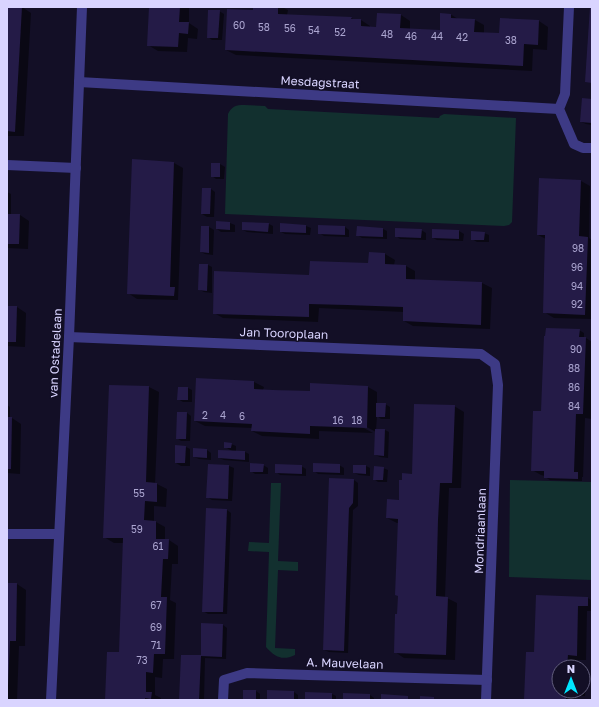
<svg xmlns="http://www.w3.org/2000/svg" width="599" height="707" viewBox="0 0 599 707" font-family="'Golos Text',sans-serif">
<rect width="100%" height="100%" fill="#130f26"/>
<g fill="#12302f">
<path d="M244,105L265,106L268,109L439,118L440,116L444,114L516,118L512,222L509,225L504,226L225,214L228,114C232,106 236,105 244,105Z"/>
<polygon points="510,480 592,482 592,580 509,577"/>
<path d="M271,483H281L278,561L298,562V571L278,570L275,648L295,649V655C282,661 275,657 266,647L269,552L248,551L249,542L269,543Z"/>
</g>
<g fill="#0007">
<polygon points="7,7 22,7 31,13 24,136 7,136"/>
<polygon points="150,7 189,7 189,23 198,29 197,39 188,38 187,52 158,51 148,45"/>
<polygon points="254,7 282,7 288,10 287,15 351,18 355,20 361,20 370,26 370,28 377,28 378,14 401,15 410,21 410,30 441,31 450,14 458,19 475,20 484,25 484,34 500,34 539,21 548,27 547,50 533,49 532,71 236,55 226,50 254,11"/>
<polygon points="219,11 224,14 222,40 212,40 208,37"/>
<polygon points="592,100 592,125 586,124 581,122"/>
<polygon points="133,160 174,163 183,168 178,300 137,299 128,293"/>
<polygon points="212,164 220,164 225,167 224,179 216,179 212,176"/>
<polygon points="540,179 581,181 590,186 589,238 592,240 592,319 554,318 544,312 546,239 538,235"/>
<polygon points="211,189 215,192 214,217 207,217 202,214"/>
<polygon points="7,192 11,194 11,215 20,215 29,221 28,249 7,248"/>
<polygon points="217,222 230,223 235,225 235,232 221,232 217,229"/>
<polygon points="269,224 273,226 273,234 247,232 243,230"/>
<polygon points="281,224 306,226 311,228 310,235 285,234 281,232"/>
<polygon points="202,227 209,227 214,230 213,255 205,254 201,252"/>
<polygon points="345,227 349,230 349,237 324,236 319,233"/>
<polygon points="383,229 387,231 387,239 362,238 357,235"/>
<polygon points="421,230 426,233 426,240 400,239 396,236"/>
<polygon points="433,230 459,231 464,234 463,241 437,240 433,238"/>
<polygon points="484,233 489,235 489,242 477,242 472,239"/>
<polygon points="370,253 385,254 395,260 394,265 406,266 415,271 415,280 482,283 492,288 490,329 413,326 404,321 404,312 319,308 318,322 223,318 214,313 310,276 369,264"/>
<polygon points="208,265 212,267 212,293 204,292 200,290"/>
<polygon points="7,307 17,307 26,313 25,347 7,346"/>
<polygon points="579,330 584,333 584,338 586,338 592,342 592,419 585,418 583,477 582,477 582,481 550,480 545,477 545,476 541,475 532,470 542,412"/>
<polygon points="197,379 254,382 264,387 263,390 311,392 311,384 368,387 377,392 377,404 385,404 390,407 390,419 381,419 377,416 376,430 385,430 389,432 388,458 380,457 375,455 376,432 363,425 362,427 373,433 319,431 319,439 262,436 252,431 252,428 205,426 195,421"/>
<polygon points="110,386 149,387 159,392 155,484 157,484 167,489 166,507 154,506 154,522 156,522 165,527 165,540 169,540 178,546 178,564 172,564 171,583 170,600 176,603 174,659 163,659 162,678 155,677 155,695 161,698 161,700 106,700 120,653 124,543 114,543 104,537"/>
<polygon points="188,388 192,390 192,402 183,402 178,399"/>
<polygon points="7,405 10,407 10,418 12,418 21,424 20,474 7,473"/>
<polygon points="454,406 464,412 461,488 449,488 445,597 457,603 455,660 404,658 395,652 398,615 399,523 397,523 387,518 400,501 413,475"/>
<polygon points="187,413 191,416 190,441 181,441 177,438"/>
<polygon points="231,444 236,446 236,451 245,452 249,454 249,462 224,460 219,458 232,451 225,447"/>
<polygon points="186,447 190,449 190,466 181,466 176,463"/>
<polygon points="207,450 211,453 211,460 199,459 194,457"/>
<polygon points="209,465 229,466 234,468 232,501 212,500 207,497"/>
<polygon points="263,465 268,468 268,474 255,474 251,471"/>
<polygon points="339,465 344,468 344,475 318,474 314,471"/>
<polygon points="301,466 306,469 306,476 280,475 276,472"/>
<polygon points="366,466 370,468 370,476 359,475 354,473"/>
<polygon points="383,468 388,470 387,482 378,482 374,479"/>
<polygon points="354,480 358,483 358,506 353,510 348,653 329,652 324,650"/>
<polygon points="227,510 231,513 227,614 208,614 203,611"/>
<polygon points="7,584 17,584 26,590 25,646 19,646 17,700 7,700"/>
<polygon points="537,596 588,598 592,601 592,611 587,611 586,660 577,660 577,667 559,667 559,691 583,691 583,677 586,679 585,696 575,696 575,700 525,700 535,653"/>
<polygon points="202,624 223,625 227,628 226,659 205,658 204,700 180,700 182,656 202,656"/>
<polygon points="256,691 260,694 260,700 244,700"/>
<polygon points="294,692 298,695 298,700 270,700"/>
<polygon points="332,694 336,696 336,700 306,700"/>
<polygon points="370,695 374,698 374,700 344,700"/>
</g>
<g fill="#241b47">
<polygon points="7,7 22,7 15,132 7,131"/>
<polygon points="149,7 180,7 179,22 189,22 188,34 179,33 178,47 147,46"/>
<polygon points="253,7 278,7 278,14 352,17 351,19 361,19 361,26 376,27 377,13 401,14 400,28 440,30 440,13 451,14 451,18 475,19 474,32 499,33 500,18 539,20 538,45 524,44 523,66 225,50 227,9 253,10"/>
<polygon points="590,7 592,7 592,83 585,82"/>
<polygon points="208,10 220,10 218,38 207,38"/>
<polygon points="582,98 592,99 592,123 580,122"/>
<polygon points="132,159 174,162 170,287 175,287 174,296 127,294"/>
<rect x="211" y="163" width="9" height="14"/>
<polygon points="539,178 581,180 579,236 588,237 585,315 543,313 545,235 537,235"/>
<polygon points="202,188 211,188 210,214 201,214"/>
<polygon points="7,214 20,214 19,244 7,244"/>
<polygon points="216,221 230,222 230,230 216,229"/>
<polygon points="242,222 269,223 268,232 242,230"/>
<polygon points="280,223 306,225 306,233 280,232"/>
<polygon points="318,225 345,226 345,235 318,234"/>
<polygon points="201,226 209,226 209,253 200,252"/>
<polygon points="357,226 383,228 383,237 356,236"/>
<polygon points="395,228 422,229 421,238 395,237"/>
<polygon points="432,229 459,230 459,239 432,238"/>
<polygon points="471,231 485,232 484,240 471,240"/>
<polygon points="369,252 385,253 385,264 406,265 406,279 482,282 481,325 403,321 403,307 347,305 309,304 309,317 213,314 214,271 309,275 310,261 368,263"/>
<polygon points="199,264 208,264 207,291 198,290"/>
<polygon points="7,306 17,306 16,342 7,342"/>
<polygon points="546,328 580,329 579,337 586,337 583,414 576,414 574,472 578,472 578,479 544,478 544,471 531,471 533,411 541,411 544,336 545,336"/>
<polygon points="196,378 254,381 254,389 273,390 310,391 310,383 368,386 367,428 310,426 310,434 251,431 252,424 194,421"/>
<polygon points="109,385 149,386 146,482 157,483 157,502 145,501 144,520 156,521 156,539 169,539 168,559 163,559 161,597 167,597 165,654 154,654 153,673 146,672 146,692 152,692 151,699 145,698 145,700 105,700 107,652 119,652 123,538 103,538"/>
<polygon points="178,387 188,387 188,400 177,400"/>
<polygon points="376,403 386,403 385,417 376,417"/>
<polygon points="414,404 455,405 452,483 440,483 438,520 436,596 448,597 446,655 394,653 395,614 397,614 398,596 395,595 398,519 386,518 387,499 399,500 399,480 402,480 402,473 412,474"/>
<polygon points="177,412 187,412 186,439 176,439"/>
<polygon points="7,417 12,417 11,469 7,469"/>
<polygon points="375,429 385,429 384,456 374,455"/>
<polygon points="224,442 232,443 231,448 224,448"/>
<polygon points="175,445 186,446 185,463 175,463"/>
<polygon points="193,448 207,449 207,458 193,457"/>
<polygon points="218,450 245,451 245,460 218,458"/>
<polygon points="250,463 264,464 263,472 250,472"/>
<polygon points="313,463 340,464 340,473 313,472"/>
<polygon points="208,464 229,465 228,499 206,498"/>
<polygon points="275,464 302,465 302,474 275,473"/>
<polygon points="353,465 366,465 366,474 353,473"/>
<polygon points="374,466 384,467 383,480 373,480"/>
<polygon points="329,478 354,479 353,503 349,508 344,651 323,650"/>
<polygon points="206,508 227,509 223,612 202,612"/>
<polygon points="7,583 17,583 16,641 10,641 8,686 7,686"/>
<polygon points="536,595 588,597 588,606 578,606 577,656 568,655 567,667 559,667 559,691 566,691 566,700 524,700 526,652 534,652"/>
<polygon points="201,623 223,624 222,657 201,656 199,700 179,700 181,655 201,655"/>
<rect x="243" y="690" width="13" height="10"/>
<polygon points="267,690 294,691 294,700 267,700"/>
<polygon points="305,692 332,693 332,700 305,700"/>
<polygon points="343,693 370,694 370,700 343,700"/>
<polygon points="381,694 408,696 408,700 381,700"/>
<polygon points="420,696 434,697 434,700 420,700"/>
</g>
<g fill="none" stroke-linecap="round" stroke-linejoin="round">
<g stroke="#3d3a85" stroke-width="10">
<polyline points="569,7 565,94 559,109 574,144 583,148 592,148"/>
<polyline points="79,82 559,109"/>
<polyline points="7,165 76,168"/>
<polyline points="69,337 481,354 495,364 498,385 486,700"/>
<polyline points="7,534 59,534"/>
<polyline points="51,700 69,337 82,7"/>
<polyline points="223,700 224,680 247,673 308,675 487,680"/>
</g>
</g>
<g text-anchor="middle" dominant-baseline="central" stroke-width="3" stroke-linejoin="round" paint-order="stroke">
<g font-size="10" fill="#aca6d1">
<text x="239" y="25">60</text>
<text x="264" y="27">58</text>
<text x="290" y="28">56</text>
<text x="314" y="30">54</text>
<text x="340" y="32">52</text>
<text x="387" y="34">48</text>
<text x="411" y="36">46</text>
<text x="437" y="36">44</text>
<text x="462" y="37">42</text>
<text x="511" y="40">38</text>
<text x="578" y="248">98</text>
<text x="577" y="267">96</text>
<text x="577" y="286">94</text>
<text x="577" y="304">92</text>
<text x="576" y="349">90</text>
<text x="574" y="368">88</text>
<text x="574" y="387">86</text>
<text x="574" y="406">84</text>
<text x="205" y="415">2</text>
<text x="223" y="415">4</text>
<text x="242" y="416">6</text>
<text x="338" y="420">16</text>
<text x="357" y="420">18</text>
<text x="139" y="493">55</text>
<text x="137" y="529">59</text>
<text x="158" y="546">61</text>
<text x="156" y="605">67</text>
<text x="156" y="627">69</text>
<text x="156" y="645">71</text>
<text x="142" y="660">73</text>
</g>
<g font-size="12" fill="#d9d4ff" stroke="#130f26">
<text transform="translate(320 82) rotate(3)">Mesdagstraat</text>
<text transform="translate(284 333) rotate(2)">Jan Tooroplaan</text>
<text transform="translate(55 353) rotate(-87)">van Ostadelaan</text>
<text transform="translate(480 531) rotate(-88)">Mondriaanlaan</text>
<text transform="translate(345 663) rotate(2)">A. Mauvelaan</text>
</g>
</g>
<rect width="599" height="707" fill="none" stroke="#d9d4ff" stroke-width="16"/>
<g transform="translate(571 679)"><circle r="19" fill="#130f26" stroke="#625e7d"/>
<path d="M0-3L7 15L0 10L-7 15Z" fill="#00e5ff"/>
<text y="-6" font-size="11" font-weight="bold" text-anchor="middle" fill="#d9d4ff">N</text>
</g>
</svg>
